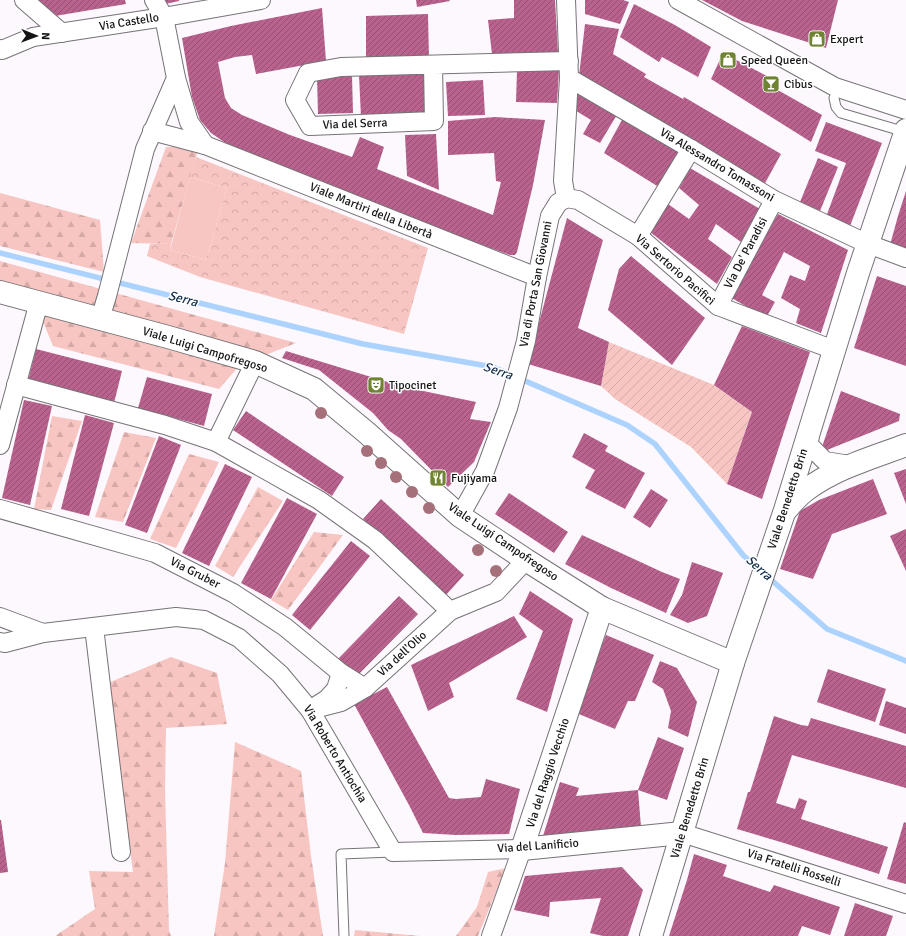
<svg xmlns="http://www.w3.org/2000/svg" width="906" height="936" viewBox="0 0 906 936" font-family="Signika,sans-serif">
<defs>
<pattern id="forest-firs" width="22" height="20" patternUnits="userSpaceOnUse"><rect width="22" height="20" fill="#f8c6c2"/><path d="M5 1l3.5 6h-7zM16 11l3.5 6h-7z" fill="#d4a9a6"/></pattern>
<pattern id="park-crowns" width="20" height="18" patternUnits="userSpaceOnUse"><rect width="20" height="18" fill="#f8c6c2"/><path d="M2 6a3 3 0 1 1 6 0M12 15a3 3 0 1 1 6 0" fill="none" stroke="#d4a9a6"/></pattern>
<pattern id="garden-furrows" width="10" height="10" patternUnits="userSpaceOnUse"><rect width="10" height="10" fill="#f8c6c2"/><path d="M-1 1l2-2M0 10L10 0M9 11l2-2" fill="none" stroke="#d4a9a6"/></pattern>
<pattern id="building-hatch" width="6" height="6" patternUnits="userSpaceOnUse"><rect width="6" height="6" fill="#b9628e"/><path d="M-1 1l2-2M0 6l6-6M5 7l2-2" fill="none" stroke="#955073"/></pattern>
</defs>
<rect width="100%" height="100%" fill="#fcf8fd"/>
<polygon fill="#f8c6c2" points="190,177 227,188 206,260 170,250"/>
<g fill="url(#forest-firs)">
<polygon points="166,147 199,147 171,244 131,243"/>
<polygon points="0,193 100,220 104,272 0,246"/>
<polygon points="0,261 296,343 240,365 219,389 53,346 37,307 0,298"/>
<polygon points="52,416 82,421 51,510 34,509"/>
<polygon points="124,432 156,438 123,522 95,517"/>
<polygon points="189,454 219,462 176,548 150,539"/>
<polygon points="258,487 283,501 233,577 215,566"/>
<polygon points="314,532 343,535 288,610 271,600"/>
<polygon points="171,657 217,673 227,724 166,728 165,790 169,931 171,936 55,936 95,909 89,871 133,872 108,683"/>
<polygon points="235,742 301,771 311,856 323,936 214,936 225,863"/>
<polygon points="506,868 478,936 456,936 477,907 488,872"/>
<polygon points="355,930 420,936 354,936"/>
</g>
<polygon fill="url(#park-crowns)" points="196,157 428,248 404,334 200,277 147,256 150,244 171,244 170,250 206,260 227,188 190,177"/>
<polygon fill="url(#garden-furrows)" points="609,342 714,385 752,412 727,484 691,447 615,399 601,386"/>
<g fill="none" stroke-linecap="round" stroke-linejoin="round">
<g stroke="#acd3fe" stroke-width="5.5">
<polyline points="0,253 363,344 493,367 627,425 655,444 743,555 760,570"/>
<polyline points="768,577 827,629 906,661"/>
</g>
</g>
<g fill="url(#building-hatch)">
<polygon points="30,0 125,0 126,4 49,17"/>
<polygon points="163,0 179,0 179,1 165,4"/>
<polygon points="416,0 449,0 450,1 417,7"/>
<polygon points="514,0 555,0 558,53 492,54 488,20 514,18"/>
<polygon points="585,0 623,0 629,2 620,24 585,14"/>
<polygon points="702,0 838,0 826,48 742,21"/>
<polygon points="634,4 675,25 711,47 698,77 662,57 659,62 620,37"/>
<polygon points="322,8 326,61 256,74 252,55 235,57 218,62 225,98 231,108 242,115 290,135 352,157 360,137 384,147 377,169 493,215 501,182 496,181 494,153 448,155 448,121 495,117 545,120 533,185 517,252 515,255 510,255 454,235 400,213 227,144 211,133 200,120 192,97 182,38 231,26"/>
<polygon points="428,14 429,59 366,59 366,16"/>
<polygon points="585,24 619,29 613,54 646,74 644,77 683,99 684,97 781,154 764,185 666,125 629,102 579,76"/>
<polygon points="723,53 778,82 776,89 822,115 811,142 711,79"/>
<polygon points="517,70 559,70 557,103 516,102"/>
<polygon points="425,74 426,115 361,117 359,75"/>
<polygon points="352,76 353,113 318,114 317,77"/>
<polygon points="483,80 485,115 448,116 446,82"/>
<polygon points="575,88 618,113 600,143 583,134 591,120 573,109"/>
<polygon points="623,118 683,153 662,189 604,153"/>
<polygon points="826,122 882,143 850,226 826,217 846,163 815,151"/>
<polygon points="436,134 439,190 407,176 405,135"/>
<polygon points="818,158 838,167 820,211 800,202"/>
<polygon points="690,168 760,209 741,242 716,224 708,239 732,257 717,284 650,232 668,204 689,219 699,205 679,188"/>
<polygon points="906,191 906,252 890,245 898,216"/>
<polygon points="778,214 848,250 821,333 796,323 800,309 781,298 790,275 805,281 810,266 784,252 762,295 775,302 766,318 730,297"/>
<polygon points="567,218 603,240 578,328 609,342 601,386 528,364"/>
<polygon points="631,256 705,318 672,365 608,310 619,269"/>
<polygon points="877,276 906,286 906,366 854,348"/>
<polygon points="742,326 810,352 762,499 727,484 752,412 714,385"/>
<polygon points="36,349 122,371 114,403 28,381"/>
<polygon points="286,351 404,387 476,402 470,419 491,422 474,462 448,487 401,439 388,430 373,413 319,370 282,358"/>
<polygon points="147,377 212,394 204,426 138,408"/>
<polygon points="841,391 900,414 899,421 827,450 822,447"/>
<polygon points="24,400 52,406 30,505 2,498"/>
<polygon points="246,411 344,477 332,496 233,430"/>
<polygon points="85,415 114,423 89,516 61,509"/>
<polygon points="584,433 608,446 605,451 645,473 625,509 585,488 595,470 572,457"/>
<polygon points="159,436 181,445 147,533 125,525"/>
<polygon points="225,464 252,477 209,566 182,553"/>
<polygon points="906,469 906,504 894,473"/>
<polygon points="873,479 887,514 832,534 813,579 780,569 800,511 819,500"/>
<polygon points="651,489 668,500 650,528 633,517"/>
<polygon points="509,493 568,532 554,553 495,514"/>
<polygon points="287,498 317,514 271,599 241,583"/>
<polygon points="381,499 464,575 446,595 363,519"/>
<polygon points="906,529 906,571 890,536"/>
<polygon points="582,535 662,572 680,579 666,613 611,588 565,564"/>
<polygon points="351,541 370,556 310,630 292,615"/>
<polygon points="692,562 723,573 707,616 688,623 670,615 682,595"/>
<polygon points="530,591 573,619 547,712 516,699 543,631 519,614"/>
<polygon points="399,596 418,614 356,677 338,659"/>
<polygon points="514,616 527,637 449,683 454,697 428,711 411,665"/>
<polygon points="606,635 654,655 635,701 628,701 615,729 574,712"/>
<polygon points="660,661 677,668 697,702 688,737 668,728 671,711 663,689 652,682"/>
<polygon points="828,669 886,689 875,722 817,702"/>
<polygon points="387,687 449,798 456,799 481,797 486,779 520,789 509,834 456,835 423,833 409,805 354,704"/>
<polygon points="886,701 906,708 906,734 879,725"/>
<polygon points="774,716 801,725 808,726 811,718 906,746 906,788 792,755 776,803 795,809 799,798 807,801 801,819 888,847 879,874 784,843 737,829 748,792 750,792"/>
<polygon points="658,737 684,748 667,800 638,790 641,827 543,836 560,782 579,788 576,796 638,790"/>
<polygon points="0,820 1,820 8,872 0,873"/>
<polygon points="904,822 906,823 906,884 887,879"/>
<polygon points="694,854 727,865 723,876 770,892 774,885 840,907 830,935 802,926 798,936 669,936 687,880"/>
<polygon points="622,867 643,890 628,936 603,936 590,933 601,898 550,902 549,917 514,910 525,876"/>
<polygon points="855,903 893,916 886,936 844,936"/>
</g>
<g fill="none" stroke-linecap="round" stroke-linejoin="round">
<g stroke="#767377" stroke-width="11">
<g id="lane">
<polyline points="834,98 836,107 841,113 905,132"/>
<polyline points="344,936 341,854 393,852"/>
</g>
</g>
<g stroke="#767377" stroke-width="20">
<g id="street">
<polyline points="24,0 62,33"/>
<polyline points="678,0 835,87 906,110"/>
<polyline points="0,49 2,50 33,37 164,17 261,0"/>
<polyline points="433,65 434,121 310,126 295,100 308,73 341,67 569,61"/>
<polyline points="176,78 189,122 205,145"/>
<polyline points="569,78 691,149 774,200 868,244 906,258"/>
<polyline points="152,131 205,145 537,277"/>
<polyline points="566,198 578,200 638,236 718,306 834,350"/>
<polyline points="566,198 563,181 569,78 566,0"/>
<polyline points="638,236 691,149"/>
<polyline points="718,306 774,200"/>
<polyline points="100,319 107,296 145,149 176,78 164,17 154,0"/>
<polyline points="16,385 165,425 216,442 319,500 375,540 450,611"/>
<polyline points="810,429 809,445 825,461 850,465"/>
<polyline points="216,442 255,362"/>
<polyline points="0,445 39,302"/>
<polyline points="0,509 155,553 233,593 285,627 341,673 365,688"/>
<polyline points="460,516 485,471 508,408 526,341 537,277 550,216 558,203 566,198"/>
<polyline points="0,617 43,633"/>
<polyline points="94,627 121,852"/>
<polyline points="0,642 5,643 43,633 176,617 204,620 239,638 280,674 310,710 393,852 522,849 491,936"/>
<polyline points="316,706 327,699 336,689 341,673"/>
<polyline points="310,710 341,702 365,688 450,611 496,592 526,560"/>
<polyline points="682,833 906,904"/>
</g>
</g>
<g stroke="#767377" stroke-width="24">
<g id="secondary">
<polyline points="0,292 168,337 255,362 314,389 367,433 460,516 526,560 602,608 733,663"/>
<path d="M786,510C792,503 799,495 806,490C835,468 872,458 906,445"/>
<polyline points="602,608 522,849 682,833"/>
<polyline points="651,936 733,663 785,510 858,273 906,130"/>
</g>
</g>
<use href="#lane" stroke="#fff" stroke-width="9"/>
<use href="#street" stroke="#fff" stroke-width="18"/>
<use href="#secondary" stroke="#fff" stroke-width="22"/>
</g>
<g fill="#a5707a">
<circle cx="321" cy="413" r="6"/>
<circle cx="367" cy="451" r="6"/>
<circle cx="381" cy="463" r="6"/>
<circle cx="396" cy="477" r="6"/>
<circle cx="412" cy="492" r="6"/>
<circle cx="429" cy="508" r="6"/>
<circle cx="478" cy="550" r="6"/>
<circle cx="496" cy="571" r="6"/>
</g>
<defs>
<g id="shop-square" transform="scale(0.9)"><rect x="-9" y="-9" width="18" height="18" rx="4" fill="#708333" stroke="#fff"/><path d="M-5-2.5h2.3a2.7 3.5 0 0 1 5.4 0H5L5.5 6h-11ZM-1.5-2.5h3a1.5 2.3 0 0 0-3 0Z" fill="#fff"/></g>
<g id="bar-square" transform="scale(0.9)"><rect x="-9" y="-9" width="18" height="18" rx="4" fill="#708333" stroke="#fff"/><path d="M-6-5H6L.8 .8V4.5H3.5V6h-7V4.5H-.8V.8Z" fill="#fff"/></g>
<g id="theatre-square" transform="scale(0.9)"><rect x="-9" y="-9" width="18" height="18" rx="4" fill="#708333" stroke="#fff"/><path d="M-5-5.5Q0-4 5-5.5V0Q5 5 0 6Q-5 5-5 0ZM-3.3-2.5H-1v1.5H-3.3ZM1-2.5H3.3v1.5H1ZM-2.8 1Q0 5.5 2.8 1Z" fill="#fff"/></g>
<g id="restaurant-square" transform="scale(0.9)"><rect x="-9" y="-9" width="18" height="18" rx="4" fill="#708333" stroke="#fff"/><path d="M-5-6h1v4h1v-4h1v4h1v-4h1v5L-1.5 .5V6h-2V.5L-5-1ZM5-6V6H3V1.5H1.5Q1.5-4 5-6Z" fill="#fff"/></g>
</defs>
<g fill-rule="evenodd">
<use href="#shop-square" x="817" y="39"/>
<use href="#shop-square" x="728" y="60"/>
<use href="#bar-square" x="771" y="84"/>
<use href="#theatre-square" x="376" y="385"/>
<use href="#restaurant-square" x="438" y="478"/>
</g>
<g text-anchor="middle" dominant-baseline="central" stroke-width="3" stroke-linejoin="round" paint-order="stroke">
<g font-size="12" fill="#151415" stroke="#fff">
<text transform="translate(129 22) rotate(-9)">Via Castello</text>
<text transform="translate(355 124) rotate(-2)">Via del Serra</text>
<text transform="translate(717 165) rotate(31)">Via Alessandro Tomassoni</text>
<text transform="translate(371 211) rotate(22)">Viale Martiri della Libertà</text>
<text transform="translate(746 253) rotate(-62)">Via De' Paradisi</text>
<text transform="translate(675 270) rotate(41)">Via Sertorio Pacifici</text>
<text transform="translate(536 284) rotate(-79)">Via di Porta San Giovanni</text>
<text transform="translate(205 350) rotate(17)">Viale Luigi Campofregoso</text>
<text transform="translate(788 499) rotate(-72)">Viale Benedetto Brin</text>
<text transform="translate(503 542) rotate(34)">Viale Luigi Campofregoso</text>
<text transform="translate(195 573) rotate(27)">Via Gruber</text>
<text transform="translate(402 654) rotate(-42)">Via dell'Olio</text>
<text transform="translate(335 754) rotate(59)">Via Roberto Antiochia</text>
<text transform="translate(548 773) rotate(-72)">Via del Raggio Vecchio</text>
<text transform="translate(690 808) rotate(-73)">Viale Benedetto Brin</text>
<text transform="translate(538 846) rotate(-4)">Via del Lanificio</text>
<text transform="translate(794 868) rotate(18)">Via Fratelli Rosselli</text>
</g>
<g font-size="12" fill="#151415" stroke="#fff" text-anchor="start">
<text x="830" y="39">Expert</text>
<text x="741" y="60">Speed Queen</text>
<text x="784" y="84">Cibus</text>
<text x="389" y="385">Tipocinet</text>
<text x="451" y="478">Fujiyama</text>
</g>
<g font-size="13" font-style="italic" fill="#122d49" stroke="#fff">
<text transform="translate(183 299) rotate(14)">Serra</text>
<text transform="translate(498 371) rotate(19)">Serra</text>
<text transform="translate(759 568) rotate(42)">Serra</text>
</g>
</g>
<g transform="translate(36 36) rotate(91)" stroke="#ffffff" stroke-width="3" paint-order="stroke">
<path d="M0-3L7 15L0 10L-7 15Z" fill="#151415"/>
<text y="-6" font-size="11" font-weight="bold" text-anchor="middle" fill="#151415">N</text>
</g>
</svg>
